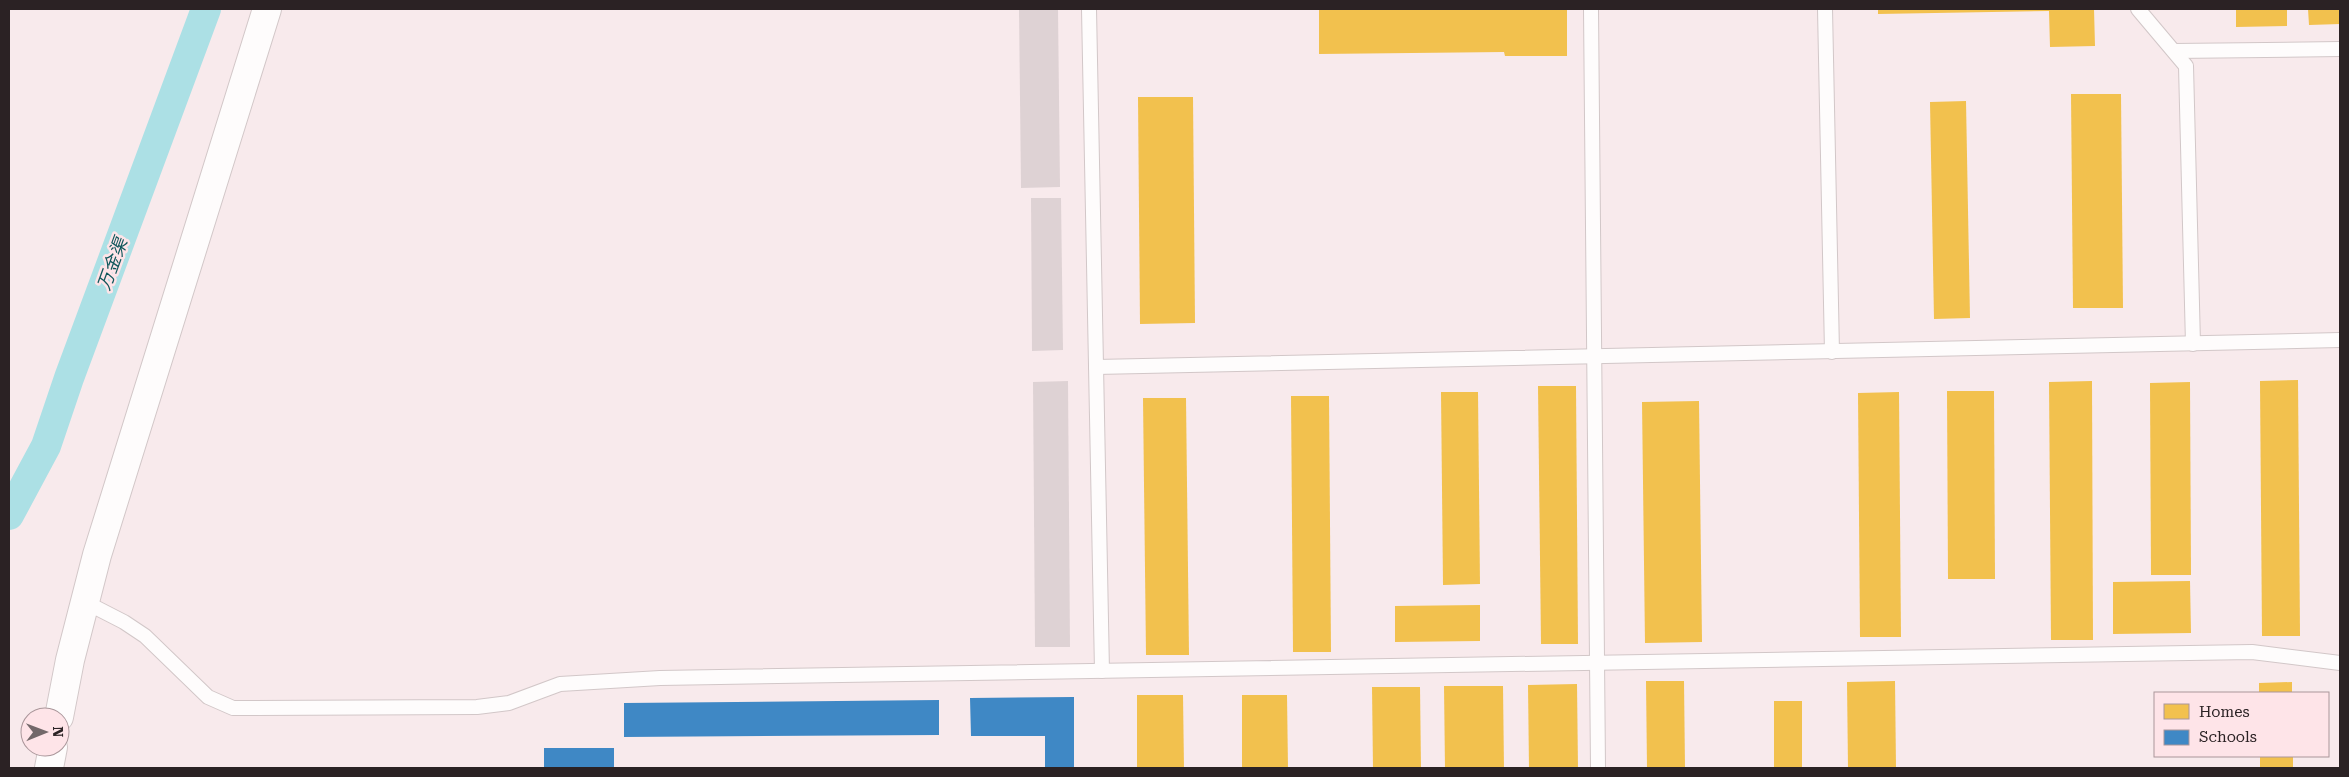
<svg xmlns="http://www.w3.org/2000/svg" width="2349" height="777" viewBox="0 0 2349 777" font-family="'Roboto Serif','Noto Sans SC',serif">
<rect width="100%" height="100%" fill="#f8eaec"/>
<g fill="#f2c14e">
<polygon points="1319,9 1567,9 1567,56 1505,56 1504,52 1319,54"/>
<polygon points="1878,9 2094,9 2095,46 2050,47 2049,11 1878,14"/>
<polygon points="2236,9 2287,9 2287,26 2236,27"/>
<polygon points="2308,9 2340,9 2340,24 2309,25"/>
<polygon points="2071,94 2121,94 2123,308 2073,308"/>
<polygon points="1138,97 1193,97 1195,323 1140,324"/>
<polygon points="1966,101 1970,318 1934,319 1930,102"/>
<polygon points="2298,380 2300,636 2262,636 2260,381"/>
<polygon points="2092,381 2093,640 2051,640 2049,382"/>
<polygon points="2190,382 2191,575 2151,575 2150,383"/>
<polygon points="1538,386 1576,386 1578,644 1541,644"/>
<polygon points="1947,391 1994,391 1995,579 1948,579"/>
<polygon points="1441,392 1478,392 1480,584 1443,585"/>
<polygon points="1899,392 1901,637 1860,637 1858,393"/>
<polygon points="1291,396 1329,396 1331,652 1293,652"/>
<polygon points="1143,398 1186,398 1189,655 1146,655"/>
<polygon points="1699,401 1702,642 1645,643 1642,402"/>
<polygon points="2190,581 2191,633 2113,634 2113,582"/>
<polygon points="1480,605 1480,641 1395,642 1395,606"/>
<polygon points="1646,681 1684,681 1685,768 1647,768"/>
<polygon points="1895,681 1896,768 1848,768 1847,682"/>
<polygon points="2292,682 2292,693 2259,693 2259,683"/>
<polygon points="1577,684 1578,768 1529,768 1528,685"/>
<polygon points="1444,686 1503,686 1504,768 1445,768"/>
<polygon points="1372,687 1420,687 1421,768 1373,768"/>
<polygon points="1137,695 1183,695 1184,768 1137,768"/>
<polygon points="1242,695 1287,695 1288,768 1242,768"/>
<rect x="1774" y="701" width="28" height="67"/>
<rect x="2260" y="756" width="33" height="12"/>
</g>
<g fill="#3f88c5">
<polygon points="1074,697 1074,768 1045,768 1045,736 971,736 970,698"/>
<polygon points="939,700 939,735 624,737 624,703"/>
<rect x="544" y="748" width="70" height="20"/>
</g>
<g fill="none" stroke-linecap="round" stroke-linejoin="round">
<polyline stroke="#ace0e5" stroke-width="30" points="9,515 46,446 69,378 206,9"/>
</g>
<g fill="#ded2d4">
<polygon points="1019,9 1058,9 1060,187 1021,188"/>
<polygon points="1031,198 1061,198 1063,350 1032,351"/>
<polygon points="1068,381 1070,647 1035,647 1033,382"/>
</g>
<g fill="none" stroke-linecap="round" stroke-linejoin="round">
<g stroke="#d2c7c8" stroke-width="16">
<g id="service">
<polyline points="1089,9 1102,671"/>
<polyline points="1591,9 1598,768"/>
<polyline points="1825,9 1832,352"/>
<polyline points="2138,9 2186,66 2193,344"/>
<polyline points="2174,51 2340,49"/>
<polyline points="1096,367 2340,340"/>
<polyline points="85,602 124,622 145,636 208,697 233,708 477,707 509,703 560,684 660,678 2252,652 2340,663"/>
</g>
</g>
<g stroke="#d2c7c8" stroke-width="30">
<g id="minor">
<polyline points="59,717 70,660 97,555 267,9"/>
<polyline points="49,768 53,747"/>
</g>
</g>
<use href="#service" stroke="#fefcfc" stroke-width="14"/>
<use href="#minor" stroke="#fefcfc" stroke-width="28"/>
</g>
<g text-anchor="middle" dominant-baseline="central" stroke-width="5" stroke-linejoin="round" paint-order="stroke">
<g font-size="18" font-style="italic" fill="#10575b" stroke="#fee4e8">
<text transform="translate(112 264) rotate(-70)">万金渠</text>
</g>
</g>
<rect width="2349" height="777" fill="none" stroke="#2b2224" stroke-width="20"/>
<rect x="2154" y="692" width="175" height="65" fill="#fee4e8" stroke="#aa969a"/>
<rect x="2164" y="704" width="25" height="15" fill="#f2c14e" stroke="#aa969a"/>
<text x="2199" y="717" font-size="15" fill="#2b2224">Homes</text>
<rect x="2164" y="730" width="25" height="15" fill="#3f88c5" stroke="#aa969a"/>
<text x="2199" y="742" font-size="15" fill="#2b2224">Schools</text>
<g transform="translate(45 732) rotate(89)"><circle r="24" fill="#fee4e8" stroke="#aa969a"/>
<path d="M0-4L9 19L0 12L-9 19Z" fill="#73686a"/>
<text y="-8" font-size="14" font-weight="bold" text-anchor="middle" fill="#2b2224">N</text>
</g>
</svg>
